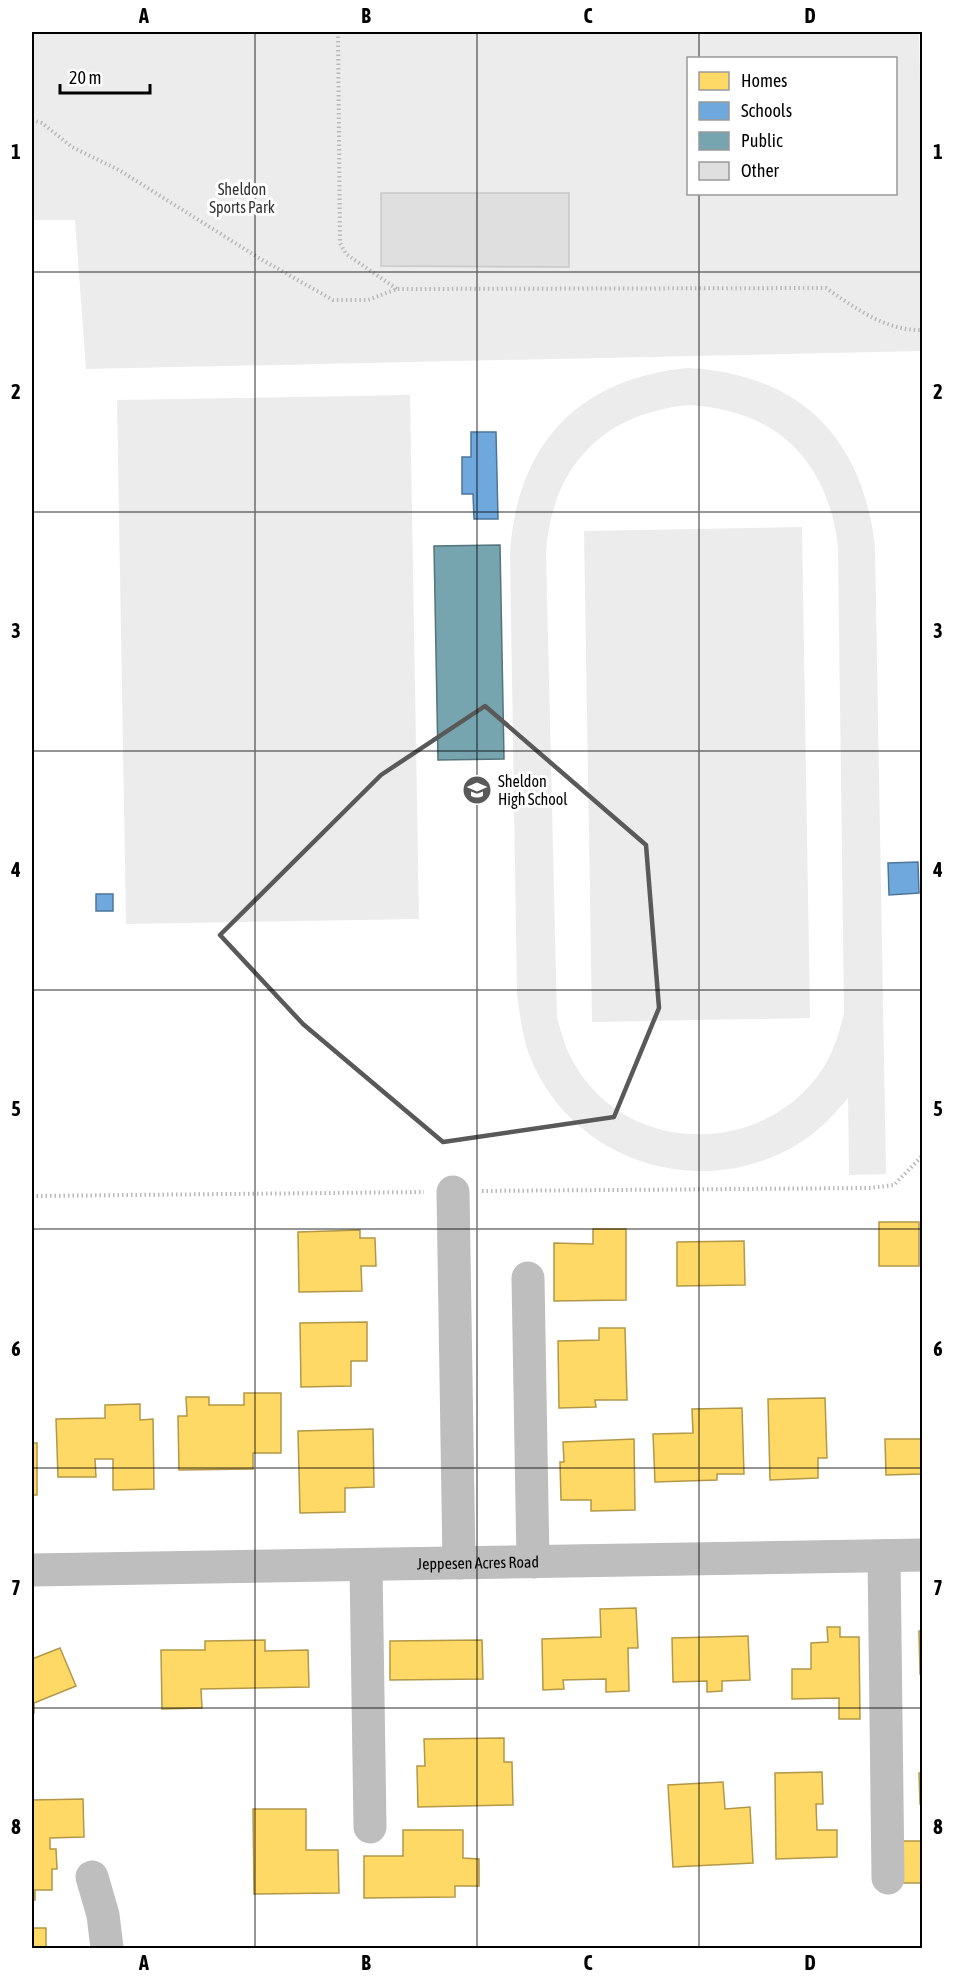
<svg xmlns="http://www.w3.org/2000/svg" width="954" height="1980" viewBox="0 0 954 1980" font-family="'Asap Condensed',sans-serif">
<rect width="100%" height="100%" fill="#fff"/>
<g fill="#ececec" fill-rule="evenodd">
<path d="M32,32H919L922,178V351L86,369L75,220H32ZM688,58H896V194H688Z"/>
<path d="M688,368C799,374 862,436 875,546L886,1174L849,1175L848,1098C832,1117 815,1135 793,1147C697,1201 572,1161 530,1057C522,1037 520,1015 517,994L510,553C517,444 579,378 688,368ZM689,405C777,410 828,461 838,547L844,1013C838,1038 830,1063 812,1083C749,1157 625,1151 575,1065C566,1051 562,1034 557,1018L546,552C552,466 603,413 689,405Z"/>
<polygon points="410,395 419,919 126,924 117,400"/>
<polygon points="802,527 810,1018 592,1022 584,531"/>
</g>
<g fill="#ffd966" stroke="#b29847" stroke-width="1.5">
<rect x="879" y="1222" width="40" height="44"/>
<polygon points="593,1229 626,1229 626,1300 554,1301 554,1243 593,1244"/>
<polygon points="360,1230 360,1238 375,1238 376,1266 361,1266 362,1291 299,1292 298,1232"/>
<polygon points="744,1241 745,1285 677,1286 677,1242"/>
<polygon points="367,1322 367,1361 351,1361 351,1386 301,1387 300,1323"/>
<polygon points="599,1328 625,1328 627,1400 595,1400 596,1407 559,1408 558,1341 599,1340"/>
<polygon points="244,1393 281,1393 281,1453 253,1453 253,1469 179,1470 178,1416 187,1416 186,1397 209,1397 209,1405 244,1405"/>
<polygon points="825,1398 827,1458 818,1458 818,1478 770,1480 768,1399"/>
<polygon points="140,1404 140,1420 153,1419 154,1489 113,1490 113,1459 95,1459 96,1477 58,1477 56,1419 105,1418 105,1405"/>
<polygon points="742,1408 744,1474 717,1474 717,1480 655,1482 653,1434 693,1433 692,1409"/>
<polygon points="373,1429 374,1487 345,1488 345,1512 300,1513 298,1431"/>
<polygon points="634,1439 635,1510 591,1511 591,1500 561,1500 560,1462 564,1462 563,1442"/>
<polygon points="885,1439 922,1439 922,1474 886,1475"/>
<rect x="32" y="1443" width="5" height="52"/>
<polygon points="636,1608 638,1648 628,1648 629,1691 606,1692 606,1679 563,1680 564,1689 543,1690 542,1639 601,1637 600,1609"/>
<polygon points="827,1627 840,1627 840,1637 859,1637 860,1719 839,1719 839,1698 792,1699 792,1669 811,1669 811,1643 828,1642"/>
<polygon points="919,1631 922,1631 922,1674 920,1674"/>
<polygon points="748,1636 750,1680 722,1681 722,1691 707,1692 707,1681 673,1682 672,1638"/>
<polygon points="265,1640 265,1651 308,1650 309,1687 201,1689 202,1708 162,1709 161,1650 205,1650 205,1641"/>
<polygon points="482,1640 483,1679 390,1680 390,1641"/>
<polygon points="60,1648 76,1686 34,1703 34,1713 32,1713 32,1659"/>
<polygon points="504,1738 504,1762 512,1762 513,1805 418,1807 417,1766 425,1766 424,1739"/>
<polygon points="822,1772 823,1804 816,1804 817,1830 837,1830 837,1857 776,1859 775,1773"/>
<polygon points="919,1773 922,1773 922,1804 920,1804"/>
<polygon points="723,1782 725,1809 750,1807 753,1863 673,1867 668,1785"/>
<polygon points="83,1799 84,1837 50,1838 50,1849 56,1849 57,1869 52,1869 52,1890 35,1890 35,1900 32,1900 32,1800"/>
<polygon points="253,1809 306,1809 306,1850 338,1850 339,1893 254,1894"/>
<polygon points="403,1830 463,1830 463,1858 479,1859 479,1886 455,1886 455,1897 364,1898 364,1856 403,1856"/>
<polygon points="897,1841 922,1841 922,1883 898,1883"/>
<rect x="32" y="1928" width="14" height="20"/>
</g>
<g fill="#6fa8dc" stroke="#4e769a" stroke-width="1.5">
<polygon points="471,432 496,432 498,519 474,519 473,494 462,494 462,457 471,457"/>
<polygon points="918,862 919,893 889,895 888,863"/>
<rect x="96" y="894" width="17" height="17"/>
</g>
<polygon fill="#76a5af" stroke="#53747a" stroke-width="1.5" points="500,545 504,759 438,760 434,546"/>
<polygon fill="#dfdfdf" stroke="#c7c7c7" stroke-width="1.5" points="381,193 569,193 569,267 381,266"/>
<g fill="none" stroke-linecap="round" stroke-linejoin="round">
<g stroke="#b9b9b9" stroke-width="4" stroke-dasharray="1.5 3" stroke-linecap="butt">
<polyline points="338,32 340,243 346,254 397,289"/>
<path d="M32,120L42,123L72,147L119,170L259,258L333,300H368L397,289L826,288C855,308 886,331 922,330"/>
<polyline points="482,1191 869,1188 894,1185 922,1156"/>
<polyline points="32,1196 424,1192"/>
</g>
<g stroke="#bebebe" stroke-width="33">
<polyline points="453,1192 459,1563"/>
<polyline points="528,1278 533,1562"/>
<polyline points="884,1556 888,1878"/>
<polyline points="366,1565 370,1827"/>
<path id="s1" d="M32,1570L922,1555"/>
<polyline points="92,1877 103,1915 107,1948"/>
</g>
</g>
<path fill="none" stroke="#595959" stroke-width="4.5" stroke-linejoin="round" d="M485,706L646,845L659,1008L614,1117L443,1142L303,1024L220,935L381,775Z"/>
<path fill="none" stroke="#000" stroke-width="1.5" stroke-opacity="0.55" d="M255,32V1948M477,32V1948M699,32V58M699,194V1948M32,272H922M32,512H922M32,751H922M32,990H922M32,1229H922M32,1468H922M32,1708H922"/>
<defs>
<g id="school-disc" transform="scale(1.5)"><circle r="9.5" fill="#595959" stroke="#fff"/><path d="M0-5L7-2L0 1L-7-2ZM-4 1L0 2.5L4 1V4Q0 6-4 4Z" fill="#fff"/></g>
</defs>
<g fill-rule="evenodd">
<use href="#school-disc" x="477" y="790"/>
</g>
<g text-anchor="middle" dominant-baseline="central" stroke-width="6" stroke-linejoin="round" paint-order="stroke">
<g font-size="16" fill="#333" stroke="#fff">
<text x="242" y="189">Sheldon<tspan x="242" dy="18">Sports Park</tspan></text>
</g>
<g font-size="16" fill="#000" stroke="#fff" text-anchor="start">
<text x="498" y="781">Sheldon<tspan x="498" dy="18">High School</tspan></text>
</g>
<g font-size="16" fill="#000" stroke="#fff">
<text stroke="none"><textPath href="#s1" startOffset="446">Jeppesen Acres Road</textPath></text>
</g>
</g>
<rect width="954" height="1980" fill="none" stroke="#ffffff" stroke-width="66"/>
<rect x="687" y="57" width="210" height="138" fill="#ffffff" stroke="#999999" stroke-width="1.5"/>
<rect x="699" y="72" width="30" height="18" fill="#ffd966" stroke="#999999" stroke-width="1.5"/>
<text x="741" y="87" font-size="18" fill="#000000">Homes</text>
<rect x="699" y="102" width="30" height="18" fill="#6fa8dc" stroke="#999999" stroke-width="1.5"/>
<text x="741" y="117" font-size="18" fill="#000000">Schools</text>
<rect x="699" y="132" width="30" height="18" fill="#76a5af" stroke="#999999" stroke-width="1.5"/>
<text x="741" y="147" font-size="18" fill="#000000">Public</text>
<rect x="699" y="162" width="30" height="18" fill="#dfdfdf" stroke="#999999" stroke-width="1.5"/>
<text x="741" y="177" font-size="18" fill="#000000">Other</text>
<path d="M60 84v9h90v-9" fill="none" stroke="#000000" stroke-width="3"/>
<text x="69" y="84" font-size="18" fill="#000000" stroke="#ffffff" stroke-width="4.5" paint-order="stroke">20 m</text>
<rect x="33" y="33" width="888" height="1914" fill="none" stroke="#000" stroke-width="2"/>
<g font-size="20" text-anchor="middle" font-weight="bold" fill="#000">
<text x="144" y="23">A</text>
<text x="366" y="23">B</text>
<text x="588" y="23">C</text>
<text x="810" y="23">D</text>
<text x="16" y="159">1</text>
<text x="938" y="159">1</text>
<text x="16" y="399">2</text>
<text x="938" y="399">2</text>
<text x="16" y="638">3</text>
<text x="938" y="638">3</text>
<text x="16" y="877">4</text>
<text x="938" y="877">4</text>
<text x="16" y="1116">5</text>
<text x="938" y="1116">5</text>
<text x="16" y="1356">6</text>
<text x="938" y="1356">6</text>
<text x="16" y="1595">7</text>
<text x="938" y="1595">7</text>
<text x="16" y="1834">8</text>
<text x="938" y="1834">8</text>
<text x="144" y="1970">A</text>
<text x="366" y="1970">B</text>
<text x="588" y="1970">C</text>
<text x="810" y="1970">D</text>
</g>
</svg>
